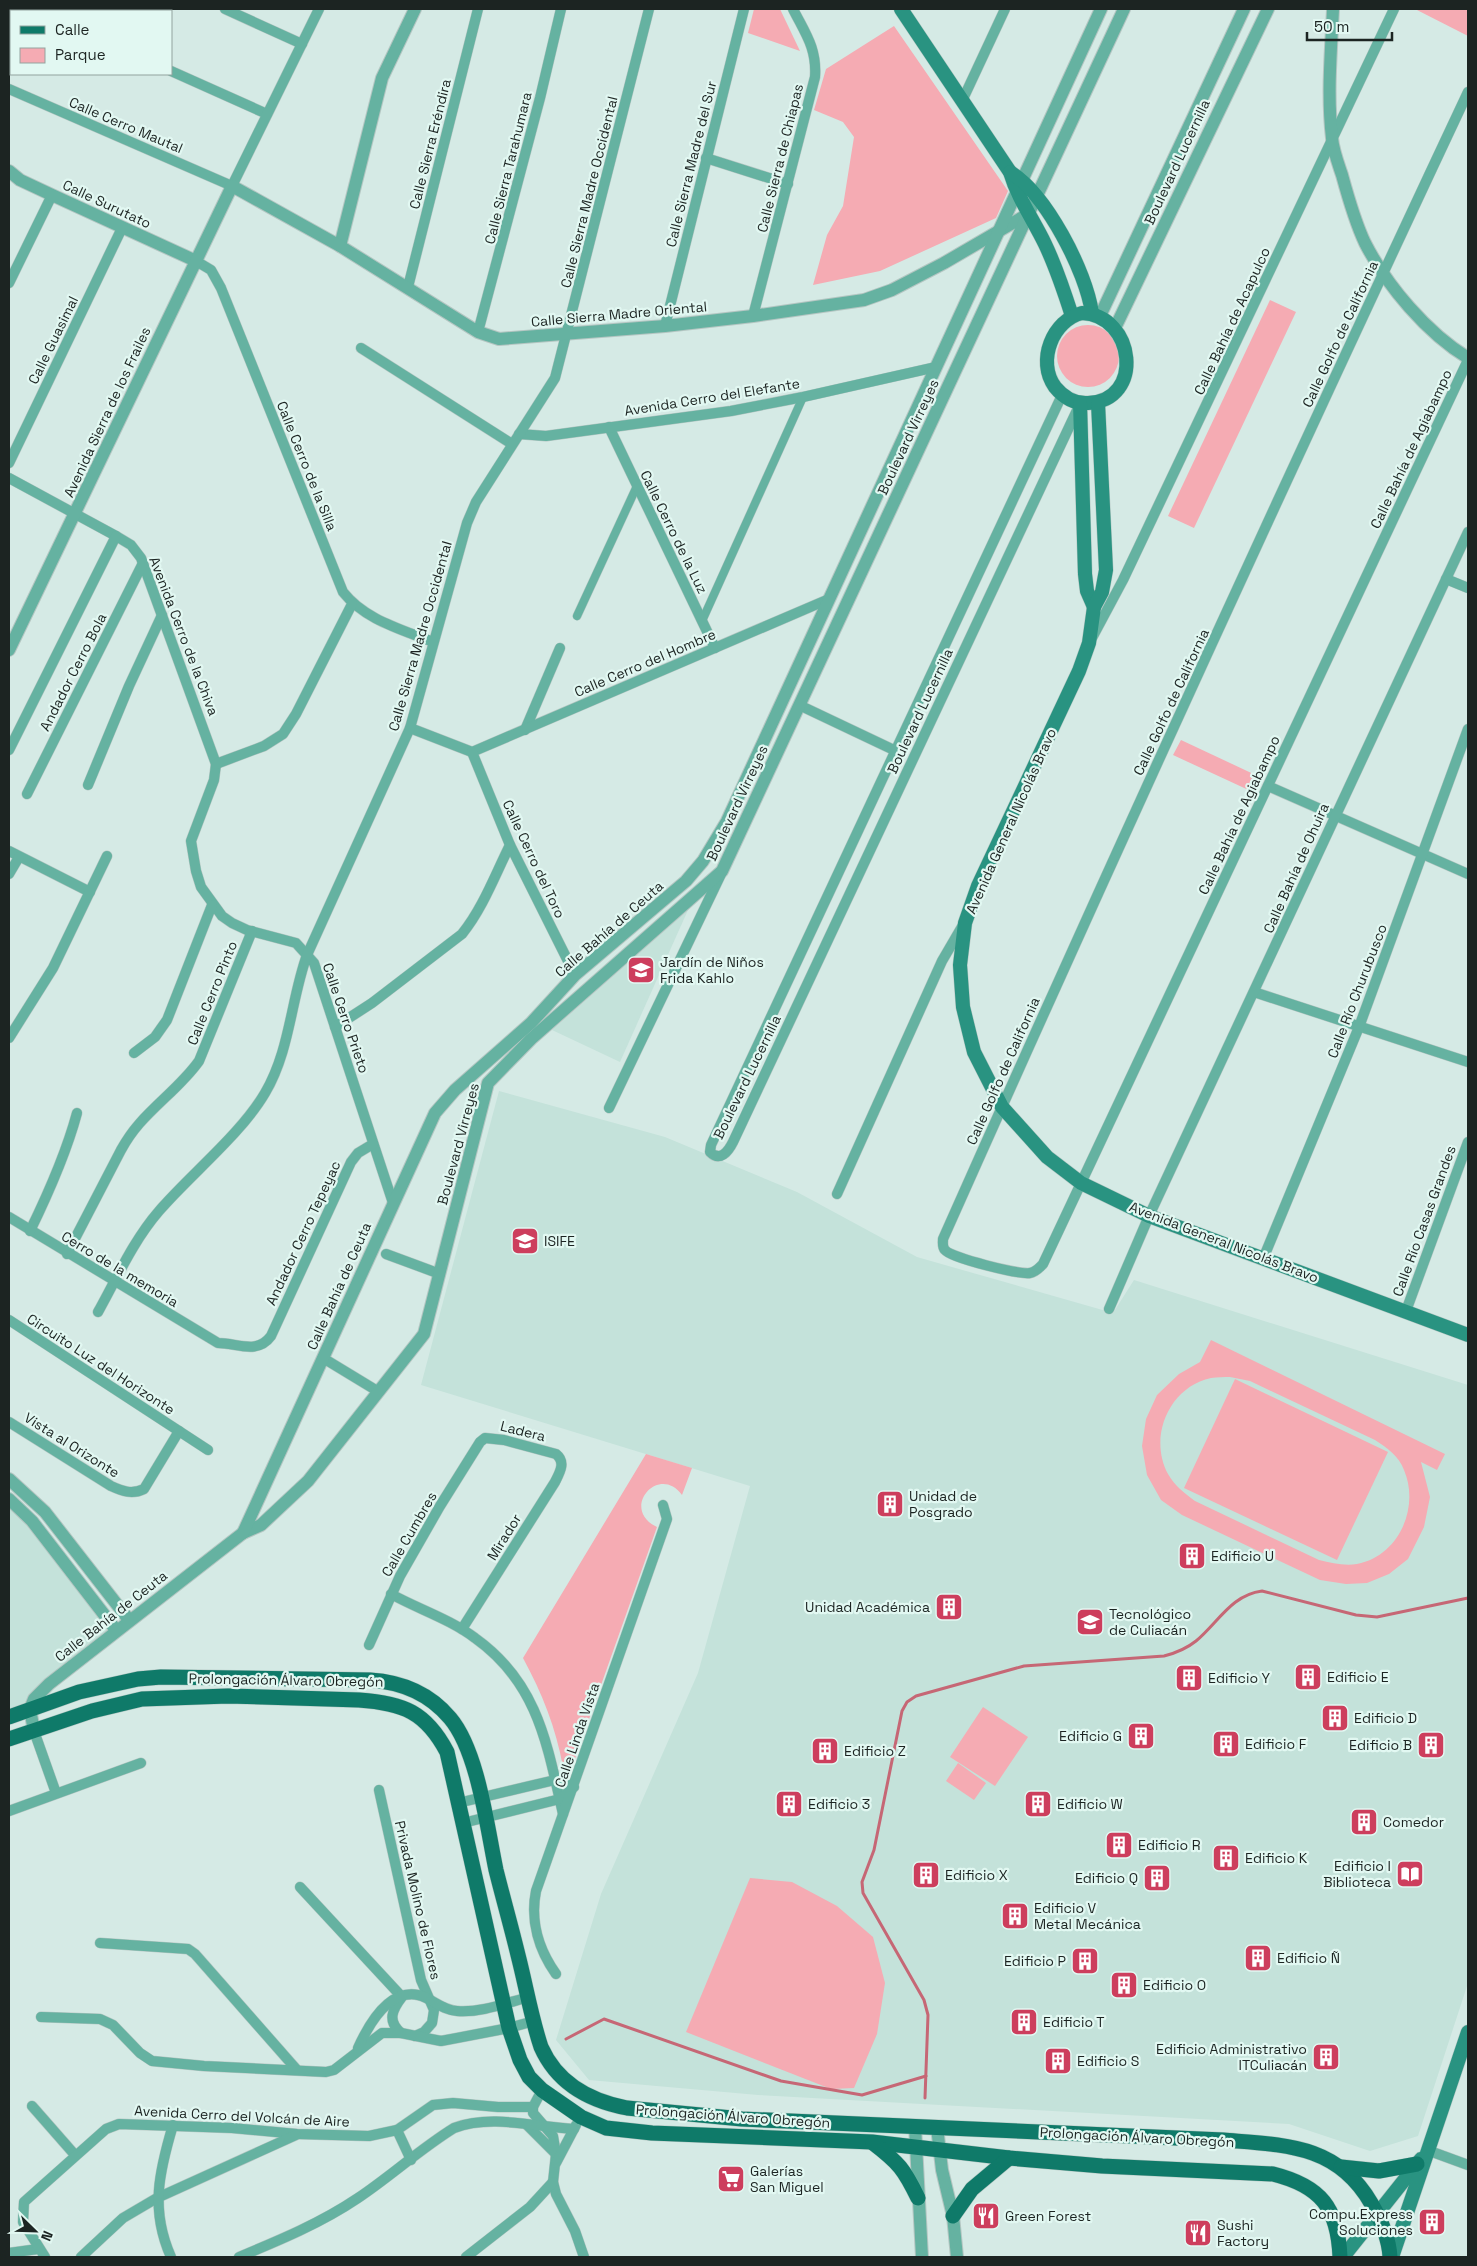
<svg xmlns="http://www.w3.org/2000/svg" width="1477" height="2266" viewBox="0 0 1477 2266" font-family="'Space Grotesk',sans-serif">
<rect width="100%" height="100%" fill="#d5eae5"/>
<g fill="#c4e2da">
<polygon points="688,910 620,1062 552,1030"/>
<polygon points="499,1091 665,1137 797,1192 917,1257 1113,1313 1134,1280 1468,1385 1468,1983 1418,2136 1370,2151 1289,2124 758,2095 589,2080 556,2040 601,1894 698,1673 750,1486 421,1385"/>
<polygon points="9,1499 116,1630 9,1717"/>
</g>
<g fill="#f5abb3" fill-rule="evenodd">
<polygon points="754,9 780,9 800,51 748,33"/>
<polygon points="1415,9 1468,9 1468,36"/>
<polygon points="894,26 1008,191 996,218 880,271 813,285 827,235 843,206 854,137 843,122 814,110 826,69"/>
<polygon points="1270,300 1296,312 1194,528 1168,516"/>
<circle cx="1088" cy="356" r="31"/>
<polygon points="1181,740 1262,778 1255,793 1173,755"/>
<path d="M1211,1340L1445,1454L1437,1470L1421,1462L1430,1497L1424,1527L1408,1559L1389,1574L1367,1583L1346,1584L1320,1580L1182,1515L1161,1500L1147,1475L1142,1446L1146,1419L1157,1395L1179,1374L1200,1362ZM1230,1377L1250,1381L1375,1440C1387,1448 1399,1456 1404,1470C1420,1507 1399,1556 1357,1564C1344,1566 1332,1563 1319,1560L1195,1501C1184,1493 1175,1486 1168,1474C1148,1437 1169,1387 1211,1378C1217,1377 1224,1377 1230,1377Z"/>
<polygon points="1235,1379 1388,1452 1337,1560 1184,1488"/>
<path d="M646,1454L692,1468L682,1495C659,1463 619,1509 657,1527L572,1767H563C556,1728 542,1693 523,1658Z"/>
<polygon points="983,1707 1028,1737 995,1786 950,1757"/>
<polygon points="958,1763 986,1783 974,1800 946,1781"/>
<polygon points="750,1878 792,1882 837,1906 873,1937 885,1983 877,2034 854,2088 831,2089 686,2032"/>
</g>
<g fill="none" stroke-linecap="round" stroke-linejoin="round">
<g stroke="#c66775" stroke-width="3">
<polyline points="566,2039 604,2019 781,2081 862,2095 926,2076"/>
<path d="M925,2098L928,2015L924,2000L863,1893L862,1882L874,1850L902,1711L907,1702L916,1696L1024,1666L1164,1656C1176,1653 1186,1649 1196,1641C1218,1623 1231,1595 1262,1591L1356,1615L1377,1617L1468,1598"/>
</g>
<g stroke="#b4c6c2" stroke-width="9">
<g id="pedestrian">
<polyline points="577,616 637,486"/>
<polyline points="702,621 803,397"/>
</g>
</g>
<g stroke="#b4c6c2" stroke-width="11">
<g id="minor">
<polyline points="33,9 38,11"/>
<polyline points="225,9 302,44"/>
<polyline points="171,71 267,114"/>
<polyline points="9,89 232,186 319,9"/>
<path d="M1468,92C1289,473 1114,855 943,1239C943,1243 942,1247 945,1250C951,1258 1020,1275 1030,1273C1036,1272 1039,1268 1043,1264L1468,360"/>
<polyline points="963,99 1005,9"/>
<polyline points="706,158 788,184"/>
<path d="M196,261L211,270L221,288L343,592C365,620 401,629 433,642"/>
<polyline points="9,283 52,195"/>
<polyline points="408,287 478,9"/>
<path d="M753,316L815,77C817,48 805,33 793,9"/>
<polyline points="665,326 744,9"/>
<polyline points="478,332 540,98 561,9"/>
<polyline points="361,348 512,444"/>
<path d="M1062,395L711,1145L710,1152C720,1162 728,1152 733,1142L1079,406"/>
<polyline points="609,427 715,648"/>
<polyline points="519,434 546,436 731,411 803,397 936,367"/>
<polyline points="9,463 122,228"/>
<polyline points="9,478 116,536 131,545 141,558 216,764 214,780 191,841 196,871 201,887 222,916 232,923 247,930 296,943 314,963 393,1203"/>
<polyline points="1446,579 1468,588"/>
<polyline points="1092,638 1123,580 1394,9"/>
<polyline points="799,705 896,751"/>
<polyline points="410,728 472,752"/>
<polyline points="525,730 560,648"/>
<polyline points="9,750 116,536"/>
<polyline points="472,752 829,599"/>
<polyline points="472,752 510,845 575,975"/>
<polyline points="216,764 264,746 283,734 296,714 352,604"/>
<polyline points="88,785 129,686 162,615"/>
<polyline points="1268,786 1468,874"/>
<polyline points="27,794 143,563"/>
<polyline points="9,851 90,892"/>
<polyline points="9,874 19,857"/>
<polyline points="1254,992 1468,1062"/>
<path d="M335,1027L372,1003L462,934C483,908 495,875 510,845"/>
<polyline points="9,1038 53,968 107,856"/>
<polyline points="134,1053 155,1037 167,1020 212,905"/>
<polyline points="609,1108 722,872"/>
<polyline points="837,1194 942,961 963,925"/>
<path d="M9,1217L218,1343C237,1343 257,1355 271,1336L351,1162L358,1153L373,1144"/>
<path d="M30,1231C49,1192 66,1154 77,1113"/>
<path d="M67,1254L121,1150C126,1141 132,1132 139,1124C158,1102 182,1085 199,1061L252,931"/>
<polyline points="386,1254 440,1274"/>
<polyline points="1263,1259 1359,1027 1468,729"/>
<polyline points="1109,1309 1149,1216 1468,532"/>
<polyline points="1406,1311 1468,1142"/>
<path d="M98,1312C117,1278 133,1241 159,1211C191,1174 241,1134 265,1093C290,1051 291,999 307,955L410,728L467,523L476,502L555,378L649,9"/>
<polyline points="9,1320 208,1450"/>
<polyline points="323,1358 379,1392"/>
<path d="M9,1422L111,1486C122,1491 132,1495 144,1489L179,1431"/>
<path d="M391,1594C418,1609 450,1619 475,1638C538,1683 547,1744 563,1814"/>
<path d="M369,1645L400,1576L440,1506L480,1442L485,1438L504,1440L556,1454C566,1462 560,1472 555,1482L462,1629"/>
<polyline points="34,1731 56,1793"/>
<polyline points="379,1790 421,1980 434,2010 432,2023 424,2032 415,2036"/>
<polyline points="458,1803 555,1780 574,1787 560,1799 463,1823"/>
<polyline points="9,1811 141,1763"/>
<path d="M300,1887L402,1997C392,2010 387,2021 401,2033"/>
<polyline points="100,1943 188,1949 195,1954 297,2070"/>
<path d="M556,1974C539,1950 530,1921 536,1891L667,1519L663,1505"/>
<polyline points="41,2017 100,2019 113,2025 140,2053 152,2061 204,2066 326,2072 334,2070 382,2033 401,2033 441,2041 509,2028 534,2021"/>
<path d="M358,2048C368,2026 388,1989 418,1995C432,1998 441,2010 457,2011C480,2013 506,2003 529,1997"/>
<polyline points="542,2090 533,2107 533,2113 553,2136 556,2154 553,2182 556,2194 575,2231 584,2257"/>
<polyline points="32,2106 75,2155"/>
<polyline points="527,2125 556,2154"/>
<polyline points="397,2130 411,2160"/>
<polyline points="1427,2150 1468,2165"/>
<polyline points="556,2163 576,2125"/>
<polyline points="9,2253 38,2249"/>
<polyline points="45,2257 23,2222 24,2202 106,2129 119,2124 232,2128 297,2134 369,2136 397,2130 433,2105 453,2103 498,2107 533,2107"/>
<polyline points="81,2257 123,2218 157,2198 296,2135"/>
<path d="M171,2257C150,2210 159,2172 173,2125"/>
<path d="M239,2257C280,2240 321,2223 358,2198C391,2176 420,2149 454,2128C491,2114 535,2127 574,2129"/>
<polyline points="466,2257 530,2207 553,2182"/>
</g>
</g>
<g stroke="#b4c6c2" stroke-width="14">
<g id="tertiary">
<path d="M1333,9C1331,52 1327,95 1332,138C1333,150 1338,163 1342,175C1348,197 1355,222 1365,243C1387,286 1427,333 1468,358"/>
<polyline points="9,171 20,180 52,195 196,261"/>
<polyline points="340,246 382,78 415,9"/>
<polyline points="1100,316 1244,9"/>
<polyline points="1115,328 1268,9"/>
<polyline points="9,650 232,186 340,246 478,332 499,339 665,326 753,316 864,300 892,290 944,263 1028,214"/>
<polyline points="9,1479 45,1512 129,1620"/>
<polyline points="9,1499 32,1521 116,1630"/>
<polyline points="243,1533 261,1525 308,1481 424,1334 488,1083 531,1039 722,871 1124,9"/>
<polyline points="34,1731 30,1709 34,1699 49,1684 243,1533 435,1113 455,1090 531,1023 575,975 686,881 703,861 727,821 1101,9"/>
<polyline points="915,2126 922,2257"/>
<polyline points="937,2127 942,2170 953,2216 957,2257"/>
</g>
</g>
<g stroke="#b4c6c2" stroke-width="15">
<g id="secondary">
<path d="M901,9L1010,172C1018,199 1033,219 1045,244C1056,267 1064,291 1072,316"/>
<path d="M1010,172C1046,194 1086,271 1092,313"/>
<path d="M1082,313C1135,315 1145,401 1088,403C1074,404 1064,398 1055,387C1036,361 1053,320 1082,313Z"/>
<polyline points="1080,403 1085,574 1087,591 1094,607"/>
<polyline points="1098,403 1106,570 1102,592 1094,607 1089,643 1079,671 978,886 965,923 960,965 963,1007 974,1052 1002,1107 1047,1157 1081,1183 1149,1216 1468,1335"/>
<polyline points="1343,2257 1421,2159"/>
<polyline points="1392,2257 1468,2032"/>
</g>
</g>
<g stroke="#b4c6c2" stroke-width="16">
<g id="primary">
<path d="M9,1717L79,1692L138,1679L161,1677L370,1680C402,1682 429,1693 450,1718C478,1751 487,1827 496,1870C503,1898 511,1926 518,1955C526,1986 531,2017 541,2047C557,2083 590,2101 627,2108L742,2119L1223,2140C1284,2145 1337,2144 1371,2203C1381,2220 1389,2237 1390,2257"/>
<path d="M9,1739L92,1711L142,1699L228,1696L359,1700C403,1703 426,1712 447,1752L509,2028L520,2060L529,2077L542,2090L581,2117L606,2128L652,2133L872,2142L1009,2158L1102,2166L1273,2174C1321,2186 1338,2208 1340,2257"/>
<path d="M873,2143C899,2163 904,2169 918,2198"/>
<polyline points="1341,2167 1379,2171 1417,2164"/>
<polyline points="953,2216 972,2189 1009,2158"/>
</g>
</g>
<use href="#pedestrian" stroke="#65b2a1" stroke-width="8"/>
<use href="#minor" stroke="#65b2a1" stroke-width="10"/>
<use href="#tertiary" stroke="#65b2a1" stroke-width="12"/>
<use href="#secondary" stroke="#299381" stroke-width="14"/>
<use href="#primary" stroke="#0f7a69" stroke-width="15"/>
</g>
<defs>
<g id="school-square" transform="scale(1.4375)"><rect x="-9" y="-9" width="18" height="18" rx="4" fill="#cd3e5d" stroke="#e2f8f2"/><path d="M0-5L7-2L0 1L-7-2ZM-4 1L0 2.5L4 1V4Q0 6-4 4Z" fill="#fff"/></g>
<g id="building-square" transform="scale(1.4375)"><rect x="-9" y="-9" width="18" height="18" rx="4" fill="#cd3e5d" stroke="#e2f8f2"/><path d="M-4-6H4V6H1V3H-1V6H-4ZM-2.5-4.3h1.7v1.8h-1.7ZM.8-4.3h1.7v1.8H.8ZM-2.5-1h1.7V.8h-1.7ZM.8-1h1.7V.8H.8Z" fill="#fff"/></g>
<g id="university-square" transform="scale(1.4375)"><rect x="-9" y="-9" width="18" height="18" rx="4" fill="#cd3e5d" stroke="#e2f8f2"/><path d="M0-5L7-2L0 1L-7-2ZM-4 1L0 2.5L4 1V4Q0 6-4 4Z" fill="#fff"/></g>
<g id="library-square" transform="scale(1.4375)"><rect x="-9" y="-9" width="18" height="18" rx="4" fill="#cd3e5d" stroke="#e2f8f2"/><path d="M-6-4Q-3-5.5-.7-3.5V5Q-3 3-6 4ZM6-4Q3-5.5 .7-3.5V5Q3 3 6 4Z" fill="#fff"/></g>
<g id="supermarket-square" transform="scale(1.4375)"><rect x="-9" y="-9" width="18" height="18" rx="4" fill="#cd3e5d" stroke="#e2f8f2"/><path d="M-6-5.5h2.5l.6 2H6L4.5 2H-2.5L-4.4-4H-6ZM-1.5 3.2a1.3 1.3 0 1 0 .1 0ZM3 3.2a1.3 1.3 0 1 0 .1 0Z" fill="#fff"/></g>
<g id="restaurant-square" transform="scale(1.4375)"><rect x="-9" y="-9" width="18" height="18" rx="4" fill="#cd3e5d" stroke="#e2f8f2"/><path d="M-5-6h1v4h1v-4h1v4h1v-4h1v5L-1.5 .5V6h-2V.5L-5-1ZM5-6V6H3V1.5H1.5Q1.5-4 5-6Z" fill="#fff"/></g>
</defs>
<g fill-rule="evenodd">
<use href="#school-square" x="641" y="970"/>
<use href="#school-square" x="525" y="1241"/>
<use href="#building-square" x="890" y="1504"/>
<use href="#building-square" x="1192" y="1556"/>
<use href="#building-square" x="949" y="1607"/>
<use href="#university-square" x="1090" y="1622"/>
<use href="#building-square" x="1308" y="1677"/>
<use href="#building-square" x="1189" y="1678"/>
<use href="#building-square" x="1335" y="1718"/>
<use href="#building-square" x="1141" y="1736"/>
<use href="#building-square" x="1226" y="1744"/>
<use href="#building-square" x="1431" y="1745"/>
<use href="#building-square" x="825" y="1751"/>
<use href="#building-square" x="789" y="1804"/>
<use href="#building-square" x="1038" y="1804"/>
<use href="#building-square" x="1364" y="1822"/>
<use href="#building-square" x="1119" y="1845"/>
<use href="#building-square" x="1226" y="1858"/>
<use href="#library-square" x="1410" y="1874"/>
<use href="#building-square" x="926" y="1875"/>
<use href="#building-square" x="1157" y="1878"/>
<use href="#building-square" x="1015" y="1916"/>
<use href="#building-square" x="1258" y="1958"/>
<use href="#building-square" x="1085" y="1961"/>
<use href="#building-square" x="1124" y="1985"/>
<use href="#building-square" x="1024" y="2022"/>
<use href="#building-square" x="1326" y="2057"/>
<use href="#building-square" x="1058" y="2061"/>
<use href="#supermarket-square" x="731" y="2179"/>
<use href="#restaurant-square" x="986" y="2216"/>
<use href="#building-square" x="1432" y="2222"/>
<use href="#restaurant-square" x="1198" y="2233"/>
</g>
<g text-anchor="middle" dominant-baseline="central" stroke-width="4.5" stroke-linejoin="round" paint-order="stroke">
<g font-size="14" fill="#1c2422" stroke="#e2f8f2">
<text transform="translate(126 125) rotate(23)">Calle Cerro Mautal</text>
<text transform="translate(430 144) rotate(-76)">Calle Sierra Eréndira</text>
<text transform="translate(780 158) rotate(-76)">Calle Sierra de Chiapas</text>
<text transform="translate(1177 162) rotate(-65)">Boulevard Lucernilla</text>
<text transform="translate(691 164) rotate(-76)">Calle Sierra Madre del Sur</text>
<text transform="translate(508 168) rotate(-76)">Calle Sierra Tarahumara</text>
<text transform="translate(589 192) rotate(-76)">Calle Sierra Madre Occidental</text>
<text transform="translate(107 204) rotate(25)">Calle Surutato</text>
<text transform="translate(619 314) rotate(-5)">Calle Sierra Madre Oriental</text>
<text transform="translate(1232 321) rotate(-65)">Calle Bahía de Acapulco</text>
<text transform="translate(1340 334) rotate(-65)">Calle Golfo de California</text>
<text transform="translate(53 340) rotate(-64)">Calle Guasimal</text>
<text transform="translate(712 397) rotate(-9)">Avenida Cerro del Elefante</text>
<text transform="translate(107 412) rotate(-65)">Avenida Sierra de los Frailes</text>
<text transform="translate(908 437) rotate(-65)">Boulevard Virreyes</text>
<text transform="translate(1411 449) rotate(-65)">Calle Bahía de Agiabampo</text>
<text transform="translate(307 466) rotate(68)">Calle Cerro de la Silla</text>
<text transform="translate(674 532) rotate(64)">Calle Cerro de la Luz</text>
<text transform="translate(184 636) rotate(69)">Avenida Cerro de la Chiva</text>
<text transform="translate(420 636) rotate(-74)">Calle Sierra Madre Occidental</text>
<text transform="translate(645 663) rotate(-23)">Calle Cerro del Hombre</text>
<text transform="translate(73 672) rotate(-63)">Andador Cerro Bola</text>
<text transform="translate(1171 702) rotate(-65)">Calle Golfo de California</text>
<text transform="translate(920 711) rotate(-65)">Boulevard Lucernilla</text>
<text transform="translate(737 803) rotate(-65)">Boulevard Virreyes</text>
<text transform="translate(1239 815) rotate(-65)">Calle Bahía de Agiabampo</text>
<text transform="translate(1011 821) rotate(-66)">Avenida General Nicolás Bravo</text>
<text transform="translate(534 859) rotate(65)">Calle Cerro del Toro</text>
<text transform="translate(1296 868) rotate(-66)">Calle Bahía de Ohuira</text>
<text transform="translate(609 929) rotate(-41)">Calle Bahía de Ceuta</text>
<text transform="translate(1357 991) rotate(-69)">Calle Río Churubusco</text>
<text transform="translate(212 993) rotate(-68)">Calle Cerro Pinto</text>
<text transform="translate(346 1018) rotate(71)">Calle Cerro Prieto</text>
<text transform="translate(1003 1071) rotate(-66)">Calle Golfo de California</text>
<text transform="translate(747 1077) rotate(-64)">Boulevard Lucernilla</text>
<text transform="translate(458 1144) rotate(-75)">Boulevard Virreyes</text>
<text transform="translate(1424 1221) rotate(-70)">Calle Río Casas Grandes</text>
<text transform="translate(303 1233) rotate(-65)">Andador Cerro Tepeyac</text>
<text transform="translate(1224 1242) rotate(21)">Avenida General Nicolás Bravo</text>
<text transform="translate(120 1269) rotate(31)">Cerro de la memoria</text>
<text transform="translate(339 1286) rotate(-66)">Calle Bahía de Ceuta</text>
<text transform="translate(101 1364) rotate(33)">Circuito Luz del Horizonte</text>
<text transform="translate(523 1431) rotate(14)">Ladera</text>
<text transform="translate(72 1445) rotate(32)">Vista al Orizonte</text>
<text transform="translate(409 1534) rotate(-60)">Calle Cumbres</text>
<text transform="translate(504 1537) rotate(-58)">Mirador</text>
<text transform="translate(111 1616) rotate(-38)">Calle Bahía de Ceuta</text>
<text transform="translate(286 1680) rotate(1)">Prolongación Álvaro Obregón</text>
<text transform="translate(577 1735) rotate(-71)">Calle Linda Vista</text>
<text transform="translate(418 1900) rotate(77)">Privada Molino de Flores</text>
<text transform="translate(242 2116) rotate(3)">Avenida Cerro del Volcán de Aire</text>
<text transform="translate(733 2116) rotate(4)">Prolongación Álvaro Obregón</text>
<text transform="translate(1137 2137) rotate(3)">Prolongación Álvaro Obregón</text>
</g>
<g font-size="14" fill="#1c2422" stroke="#e2f8f2" text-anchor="start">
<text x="660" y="962">Jardín de Niños<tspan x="660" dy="16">Frida Kahlo</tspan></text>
<text x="544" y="1241">ISIFE</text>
<text x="909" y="1496">Unidad de<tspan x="909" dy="16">Posgrado</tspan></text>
<text x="1211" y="1556">Edificio U</text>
<text x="930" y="1607" text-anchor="end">Unidad Académica</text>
<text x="1109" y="1614">Tecnológico<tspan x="1109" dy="16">de Culiacán</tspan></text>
<text x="1327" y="1677">Edificio E</text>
<text x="1208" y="1678">Edificio Y</text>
<text x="1354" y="1718">Edificio D</text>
<text x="1122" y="1736" text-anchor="end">Edificio G</text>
<text x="1245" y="1744">Edificio F</text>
<text x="1412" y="1745" text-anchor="end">Edificio B</text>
<text x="844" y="1751">Edificio Z</text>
<text x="808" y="1804">Edificio 3</text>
<text x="1057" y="1804">Edificio W</text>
<text x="1383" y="1822">Comedor</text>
<text x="1138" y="1845">Edificio R</text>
<text x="1245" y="1858">Edificio K</text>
<text x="1391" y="1866" text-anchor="end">Edificio I<tspan x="1391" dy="16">Biblioteca</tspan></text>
<text x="945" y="1875">Edificio X</text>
<text x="1138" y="1878" text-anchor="end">Edificio Q</text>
<text x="1034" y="1908">Edificio V<tspan x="1034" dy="16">Metal Mecánica</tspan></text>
<text x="1277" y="1958">Edificio Ñ</text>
<text x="1066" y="1961" text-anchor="end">Edificio P</text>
<text x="1143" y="1985">Edificio O</text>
<text x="1043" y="2022">Edificio T</text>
<text x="1307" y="2049" text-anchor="end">Edificio Administrativo<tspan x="1307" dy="16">ITCuliacán</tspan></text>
<text x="1077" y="2061">Edificio S</text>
<text x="750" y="2171">Galerías<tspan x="750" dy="16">San Miguel</tspan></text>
<text x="1413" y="2214" text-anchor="end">Compu.Express<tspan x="1413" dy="16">Soluciones</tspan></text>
<text x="1005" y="2216">Green Forest</text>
<text x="1217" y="2225">Sushi<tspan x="1217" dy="16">Factory</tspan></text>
</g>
</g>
<rect width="1477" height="2266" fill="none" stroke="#1c2422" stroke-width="20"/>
<rect x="10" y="10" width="162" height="65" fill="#e2f8f2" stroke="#93a39f"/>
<rect x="20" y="26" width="25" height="8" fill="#0f7a69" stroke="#93a39f"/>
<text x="55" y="35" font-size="15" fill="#1c2422">Calle</text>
<rect x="20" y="48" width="25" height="15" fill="#f5abb3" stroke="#93a39f"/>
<text x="55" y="60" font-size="15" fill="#1c2422">Parque</text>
<g transform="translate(35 2231) rotate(113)" stroke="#e2f8f2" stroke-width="4" paint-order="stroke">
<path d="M0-4L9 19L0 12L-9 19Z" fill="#1c2422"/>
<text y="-8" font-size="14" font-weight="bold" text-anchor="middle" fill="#1c2422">N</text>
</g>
<path d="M1307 32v8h85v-8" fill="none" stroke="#1c2422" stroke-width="2.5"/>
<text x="1314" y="32" font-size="15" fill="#1c2422" stroke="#e2f8f2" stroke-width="4" paint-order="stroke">50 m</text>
</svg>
